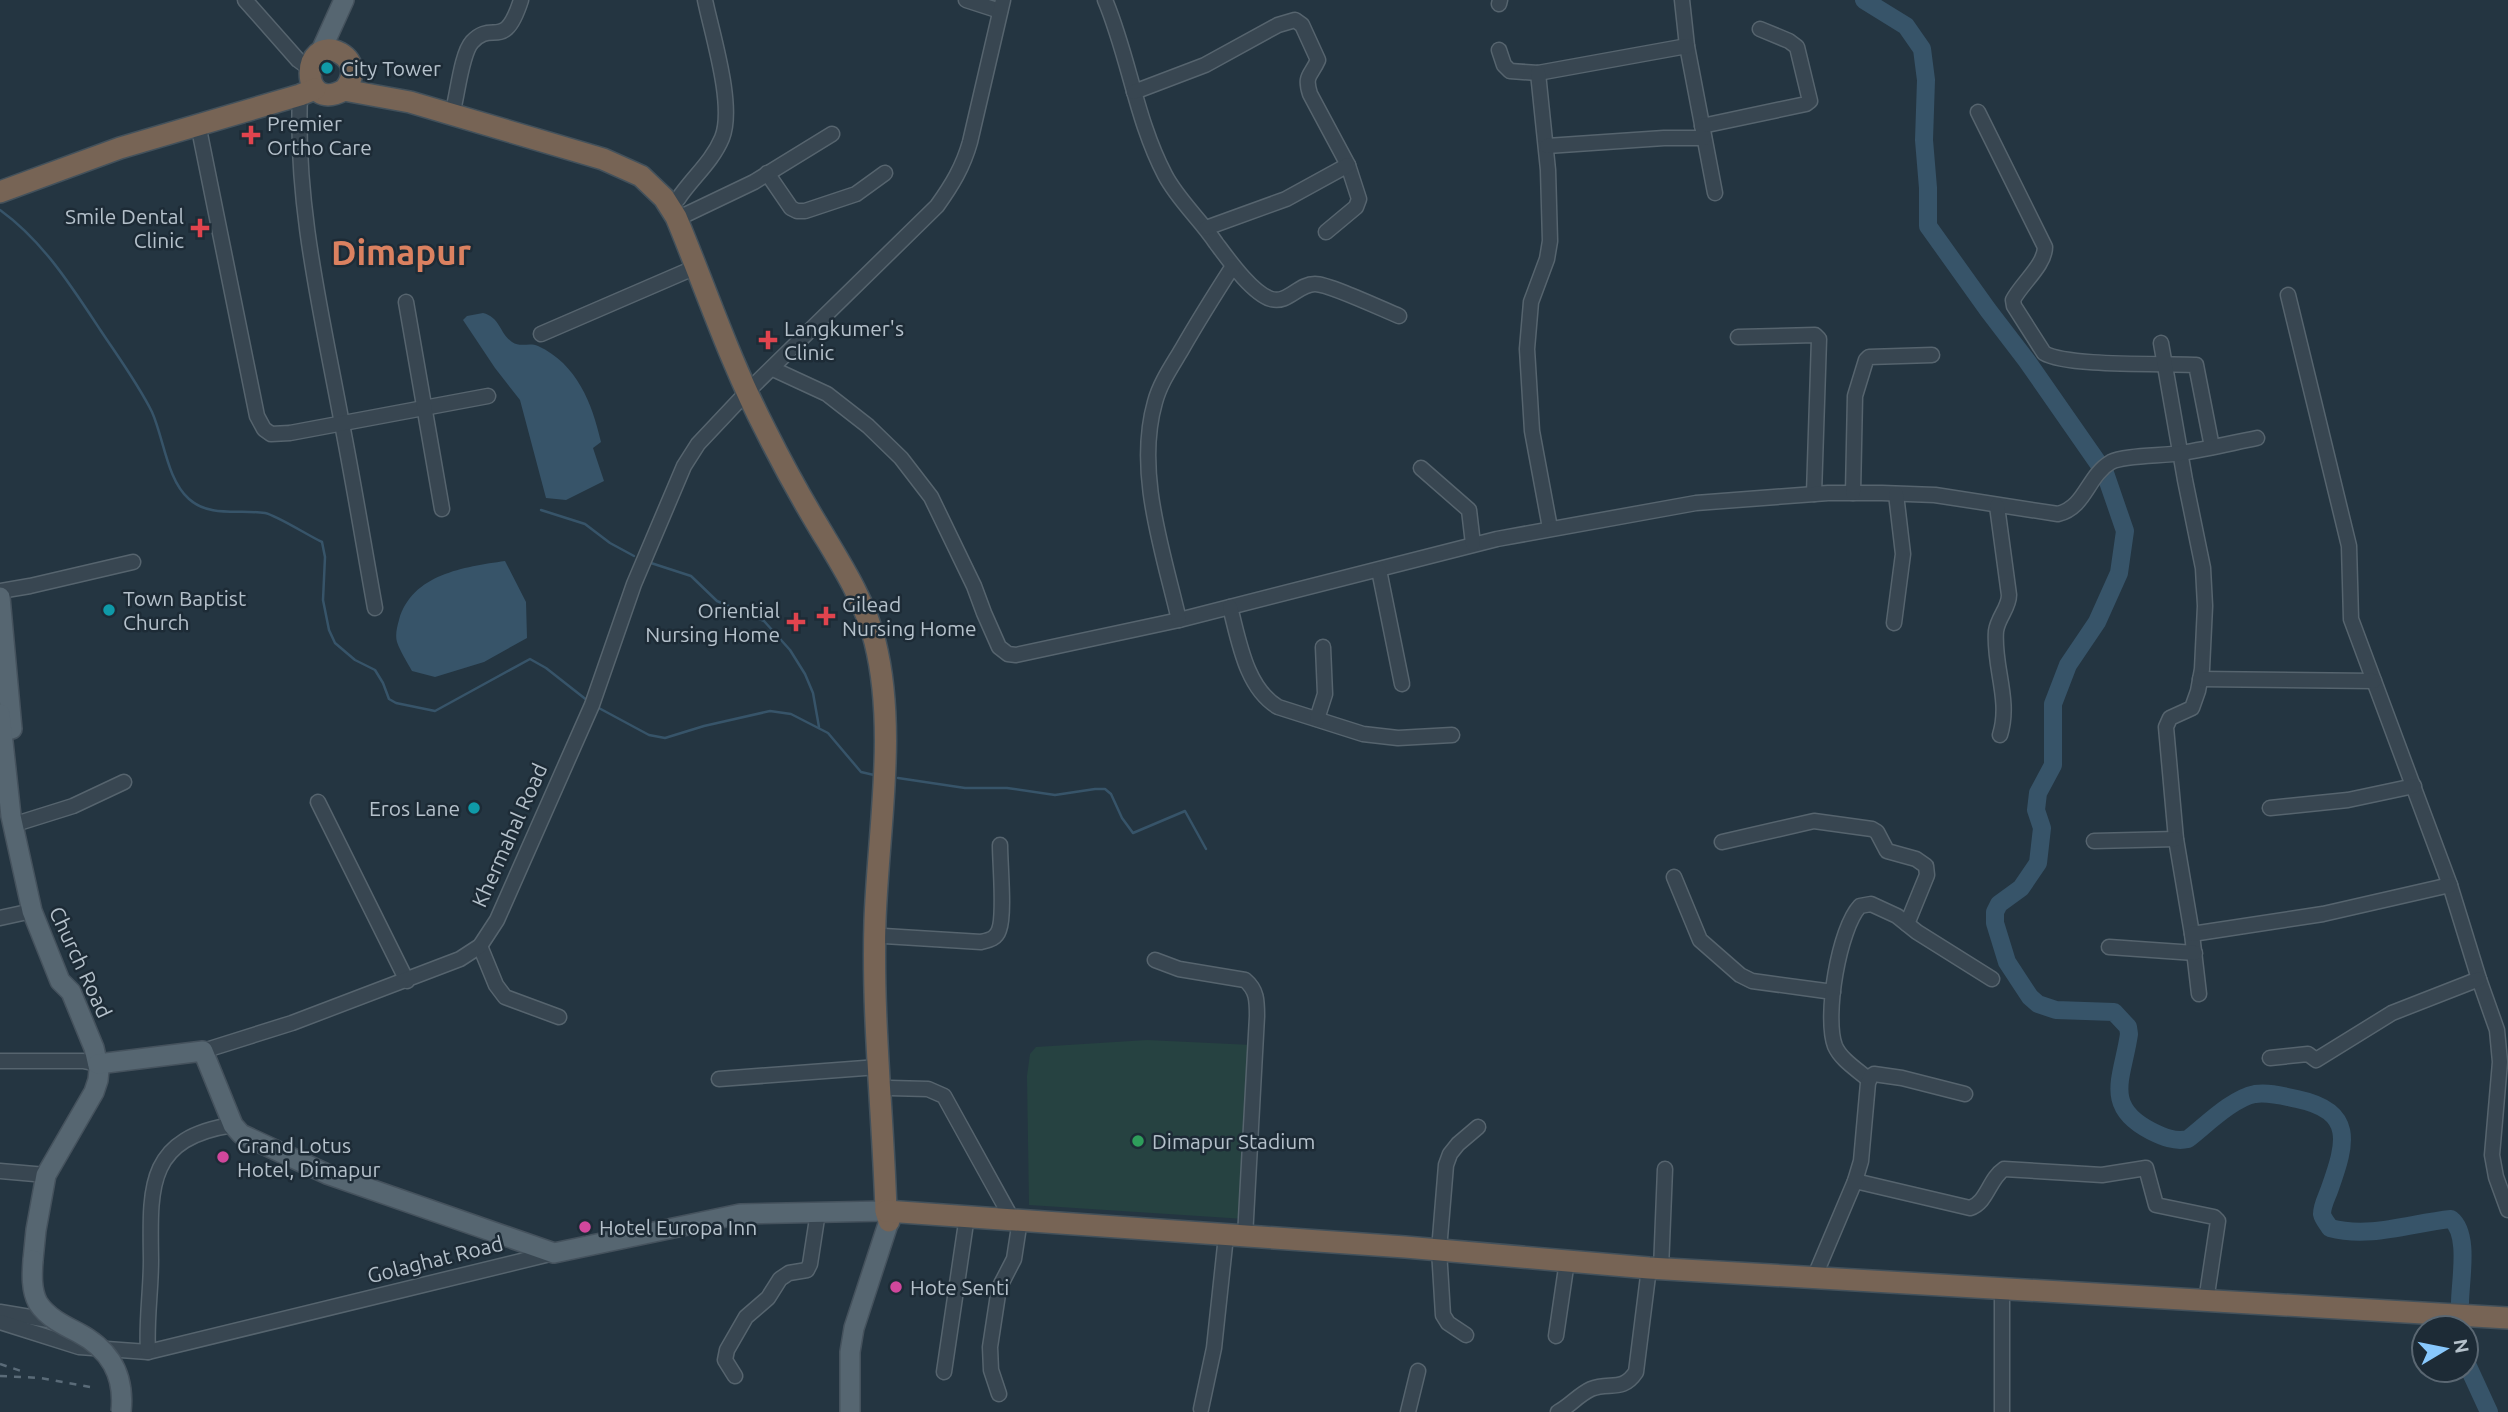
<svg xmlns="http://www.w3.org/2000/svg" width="2508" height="1412" viewBox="0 0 2508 1412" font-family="Ubuntu,sans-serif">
<rect width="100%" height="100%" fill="#243541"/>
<polygon fill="#264241" points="1147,1040 1252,1045 1245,1219 1029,1205 1027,1076 1030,1054 1036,1047"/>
<g fill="#375469">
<path d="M483,313C500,317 500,334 512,342C521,348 529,342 538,346C577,364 592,403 601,442L593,448L604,481L566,500L546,498L520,400L495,368L463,320L467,316Z"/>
<path d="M505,561L526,602L527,638L484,662L435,677L412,671C407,662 400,651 397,642C395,635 397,627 399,620C412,574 464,567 505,561Z"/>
</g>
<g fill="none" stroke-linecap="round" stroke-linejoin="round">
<g stroke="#375469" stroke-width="2.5">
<path d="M0,210C43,241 72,287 101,331C119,358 138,384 152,412C164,439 167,480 189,499C210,518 240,509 265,513C276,515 309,536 322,542L325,557L323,600L329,630L335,643L355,660L375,670L383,683L389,699L396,703L435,711L530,659L546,668L588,701"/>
<polyline points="541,510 585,524 610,543 634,556"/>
<polyline points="651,563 691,576 717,601 764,621 790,650 805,674 813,693 819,727"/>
<polyline points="597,707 649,735 665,738 704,726 770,711 791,714 828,733 861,772 874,775"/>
<polyline points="898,778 965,788 1007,788 1055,795 1095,789 1105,789 1111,794 1122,818 1133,833 1185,811 1206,849"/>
</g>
<g stroke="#375469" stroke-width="18">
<path d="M1864,0L1906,26L1922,49L1926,80L1924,140L1928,188V226L1988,310L2027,361L2105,473L2125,531L2119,573L2097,622L2068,665L2053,704V765L2038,793L2036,810L2042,828L2038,863L2021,888L1999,904L1995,912V923L2007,962L2030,997L2038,1004L2056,1010L2114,1012L2128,1027L2129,1034C2123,1077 2102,1106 2151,1131C2163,1137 2175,1142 2188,1139C2206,1125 2233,1098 2255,1094C2269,1092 2283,1096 2297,1099C2355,1111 2346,1143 2330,1188C2327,1197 2322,1205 2322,1214C2323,1219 2327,1223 2330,1228C2370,1239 2411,1223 2451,1219C2470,1234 2460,1281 2460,1303"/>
<polyline points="2466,1362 2489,1412"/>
</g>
<g stroke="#56646e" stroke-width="17">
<g id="minor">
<polyline points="245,0 298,60 309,68"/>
<polyline points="966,0 1000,11"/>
<path d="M1105,0C1129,57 1136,120 1165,175C1178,200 1201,220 1216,243C1228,259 1252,293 1271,299C1288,304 1298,284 1315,284C1329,284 1382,309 1399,316"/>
<polyline points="1682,0 1687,46 1715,193"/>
<polyline points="1499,4 1500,0"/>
<polyline points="1499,50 1504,65 1510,71 1538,73 1687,46"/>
<polyline points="1538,73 1548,170 1550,241 1547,259 1531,302 1527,349 1532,431 1550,528"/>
<path d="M1134,92L1205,65L1278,25L1295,20L1302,25L1318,60C1311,76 1304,75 1310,94L1348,165L1359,199L1356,207L1326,232"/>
<path d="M300,95C295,206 322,315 342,424C354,485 364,547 375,608"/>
<path d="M454,106C458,90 462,53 472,42C493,19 504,53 521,0"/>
<path d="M1978,112L2045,247C2045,265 2021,284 2013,300L2014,306L2044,353C2067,367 2165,363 2196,365L2212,447"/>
<polyline points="198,124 257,416 264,429 271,434 290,433 488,396"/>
<polyline points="1702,126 1806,104 1810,101 1797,47 1789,41 1760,29"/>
<polyline points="1547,146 1664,138 1704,138"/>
<polyline points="767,173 791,208 797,211 805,211 856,194 885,173"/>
<path d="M678,199C692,178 712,162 722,138C735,106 712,34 705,0"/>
<polyline points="685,215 754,182 832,134"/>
<polyline points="1206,228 1286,199 1348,165"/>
<polyline points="2288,295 2349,546 2351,619 2450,885 2479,979 2497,1030 2500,1062 2492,1155 2496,1177 2508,1210"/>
<polyline points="406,302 442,509"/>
<polyline points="541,334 696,267"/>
<polyline points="1738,337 1815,335 1819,339 1814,494"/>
<polyline points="2161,343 2185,480 2203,568 2205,606 2202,669 2198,691 2192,708 2170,718 2166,727 2176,839 2192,934 2199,994"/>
<path d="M773,369L827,394L868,426L901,458L931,497L974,586L984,613L999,647L1008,654L1016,655L1179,620L1497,539L1696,503L1828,493H1882L1935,495L2058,514C2086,507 2087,476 2111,462C2124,455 2165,456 2181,453C2207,449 2232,443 2257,438"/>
<polyline points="1421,468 1469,510 1473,544"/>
<polyline points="1853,493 1855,396 1866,360 1869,357 1932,355"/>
<path d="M1997,506L2009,595C2009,608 1998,617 1996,631C1993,666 2011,700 2000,735"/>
<polyline points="1379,570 1402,684"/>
<polyline points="0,591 30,586 133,562"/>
<path d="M1230,607C1239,641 1246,688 1278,707L1363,734L1398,738L1452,735"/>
<path d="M1179,620C1163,551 1135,472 1155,402C1160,383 1172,366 1182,349C1198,321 1215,294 1233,266"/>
<polyline points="1894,623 1903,554 1896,494"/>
<polyline points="2200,679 2374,681"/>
<polyline points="1317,719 1325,694 1323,647"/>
<polyline points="318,802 407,981"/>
<polyline points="2270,808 2348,800 2414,786"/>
<polyline points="22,822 73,806 124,782"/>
<polyline points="2094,841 2176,839"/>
<polyline points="1722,842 1814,821 1872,829 1877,832 1887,851 1916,859 1926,866 1927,875 1907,924"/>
<polyline points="1674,877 1700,940 1740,975 1752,981 1833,992"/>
<polyline points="0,918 32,911"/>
<polyline points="2192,934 2323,914 2450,885"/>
<path d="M884,936L981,942C989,940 996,939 999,930C1005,915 1000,864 1000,845"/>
<polyline points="480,946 496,985 505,997 559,1017"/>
<polyline points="2109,947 2195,953"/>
<path d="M1155,960L1179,969L1245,980C1257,990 1257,1001 1257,1016L1245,1237"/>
<path d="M203,1051L292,1023L460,959L480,946L497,920L592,705L634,584L684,466L698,444L747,392L937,206C952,185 963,167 970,142L1003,0"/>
<polyline points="2270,1058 2308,1054 2316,1060 2392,1013 2479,979"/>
<polyline points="0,1061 83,1061 98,1064"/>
<polyline points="719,1079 878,1067"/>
<path d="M1869,1080C1858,1070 1841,1060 1835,1046C1824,1017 1839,928 1860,906L1871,904L1897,916L1917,932L1992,979"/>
<polyline points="890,1088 928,1089 944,1096 1012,1219"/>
<polyline points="0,1171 46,1175"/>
<path d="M1855,1181L1970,1208C1987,1203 1989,1179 2004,1169L2102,1175L2146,1168L2156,1205L2214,1217L2218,1221L2206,1301"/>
<polyline points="1661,1269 1665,1169"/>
<polyline points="1814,1278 1855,1181 1861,1161 1868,1083 1871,1076 1874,1074 1902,1078 1965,1094"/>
<polyline points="0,1312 54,1321"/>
<polyline points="0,1322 79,1347 148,1352 554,1253"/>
<polyline points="1466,1335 1448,1323 1443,1315 1439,1250 1446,1165 1450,1154 1458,1144 1478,1127"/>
<polyline points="1556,1336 1567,1261"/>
<path d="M148,1352C146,1321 151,1291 151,1260C150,1188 146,1138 233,1125"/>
<polyline points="944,1372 967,1216"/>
<polyline points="735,1376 725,1360 727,1350 746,1317 768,1298 780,1279 789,1273 807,1270 810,1264 818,1212"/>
<polyline points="999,1394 991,1370 990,1347 999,1288 1014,1259 1020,1220"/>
<polyline points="1201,1409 1214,1348 1226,1236"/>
<polyline points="1408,1412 1418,1371"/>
<path d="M1558,1412C1570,1406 1578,1395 1591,1389C1609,1381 1622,1393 1636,1372L1649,1268"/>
<polyline points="2002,1412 2002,1288"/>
</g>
</g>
<g stroke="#45525d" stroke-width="22">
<g id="major">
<polyline points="320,53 344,0"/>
<polyline points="0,597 12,729"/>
<polyline points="0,714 11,816 32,911 60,981 71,992 94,1048 99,1070 98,1080 94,1092 46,1175 36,1230 33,1260"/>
<polyline points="98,1064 203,1051 233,1125 241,1134 327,1174 554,1253 740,1214 886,1211"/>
<polyline points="850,1412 850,1352 854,1328 889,1221"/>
</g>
</g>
<g stroke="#43515b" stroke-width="24">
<g id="highway">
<path d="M344,90C354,79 356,62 340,53C301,33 298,115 344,90L410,102L603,159L641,176L664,198L676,217C706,289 730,362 766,431C782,463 799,494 817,524C839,561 865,600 875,642C897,730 878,831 875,921C872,1018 883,1115 886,1211L889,1221"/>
<polyline points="0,192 120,148 300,95 315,89"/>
<polyline points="886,1211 1405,1247 1649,1268 2508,1318"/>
</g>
</g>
<use href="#minor" stroke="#384651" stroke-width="14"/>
<use href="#major" stroke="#566671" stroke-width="19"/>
<use href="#highway" stroke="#776455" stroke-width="21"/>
<g stroke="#5a6b78" stroke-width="2.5" stroke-dasharray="7 7" stroke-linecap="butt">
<polyline points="0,1364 24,1372"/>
<polyline points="0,1376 41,1378 90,1387"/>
</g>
<g stroke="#45525d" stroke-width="22" stroke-linecap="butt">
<path id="major-bridge" d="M33,1260C32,1274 31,1290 38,1303C47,1317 63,1325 77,1332C110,1349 125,1375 121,1412"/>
</g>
<use href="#major-bridge" stroke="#566671" stroke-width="19"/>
</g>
<g fill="#0f9aa8" stroke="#1d2b36" stroke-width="2.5">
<circle cx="327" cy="68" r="7"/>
<circle cx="109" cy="610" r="7"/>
<circle cx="474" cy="808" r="7"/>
</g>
<g fill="#e0444e" stroke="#1d2b36" stroke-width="2.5">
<path d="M247.5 124.5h7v7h7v7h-7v7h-7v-7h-7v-7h7z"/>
<path d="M196.5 217.5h7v7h7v7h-7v7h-7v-7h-7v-7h7z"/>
<path d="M764.5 329.5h7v7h7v7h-7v7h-7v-7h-7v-7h7z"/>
<path d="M822.5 605.5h7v7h7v7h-7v7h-7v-7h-7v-7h7z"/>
<path d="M792.5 611.5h7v7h7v7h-7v7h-7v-7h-7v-7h7z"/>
</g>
<circle fill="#2e9e5b" stroke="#1d2b36" stroke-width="2.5" cx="1138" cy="1141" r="7"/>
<g fill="#d1479c" stroke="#1d2b36" stroke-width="2.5">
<circle cx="223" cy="1157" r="7"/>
<circle cx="585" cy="1227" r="7"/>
<circle cx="896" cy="1287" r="7"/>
</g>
<g text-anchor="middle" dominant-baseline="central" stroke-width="5" stroke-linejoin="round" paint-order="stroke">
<g font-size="21" fill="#b5c1cb" stroke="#1d2b36" text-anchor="start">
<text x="341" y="68">City Tower</text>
<text x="267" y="123">Premier<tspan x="267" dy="24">Ortho Care</tspan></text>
<text x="184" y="216" text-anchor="end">Smile Dental<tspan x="184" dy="24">Clinic</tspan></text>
<text x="784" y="328">Langkumer's<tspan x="784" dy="24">Clinic</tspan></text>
<text x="123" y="598">Town Baptist<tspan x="123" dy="24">Church</tspan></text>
<text x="842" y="604">Gilead<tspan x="842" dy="24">Nursing Home</tspan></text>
<text x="780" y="610" text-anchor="end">Oriential<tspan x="780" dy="24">Nursing Home</tspan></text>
<text x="460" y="808" text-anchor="end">Eros Lane</text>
<text x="1152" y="1141">Dimapur Stadium</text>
<text x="237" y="1145">Grand Lotus<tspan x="237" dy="24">Hotel, Dimapur</tspan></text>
<text x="599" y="1227">Hotel Europa Inn</text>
<text x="910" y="1287">Hote Senti</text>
</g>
<g font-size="21" fill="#b5c1cb" stroke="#1d2b36">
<text transform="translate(509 835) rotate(-66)">Khermahal Road</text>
<text transform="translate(81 962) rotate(65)">Church Road</text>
<text transform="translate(435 1259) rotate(-14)">Golaghat Road</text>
</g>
<g font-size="35" font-weight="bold" fill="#db8160" stroke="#1d2b36">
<text x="401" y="252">Dimapur</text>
</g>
</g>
<g transform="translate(2445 1349) rotate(80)"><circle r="33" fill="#1d2b36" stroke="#5a6772" stroke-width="2"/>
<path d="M0-5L12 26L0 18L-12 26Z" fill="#88c8fd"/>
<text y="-10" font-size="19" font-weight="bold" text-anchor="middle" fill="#b5c1cb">N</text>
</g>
</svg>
